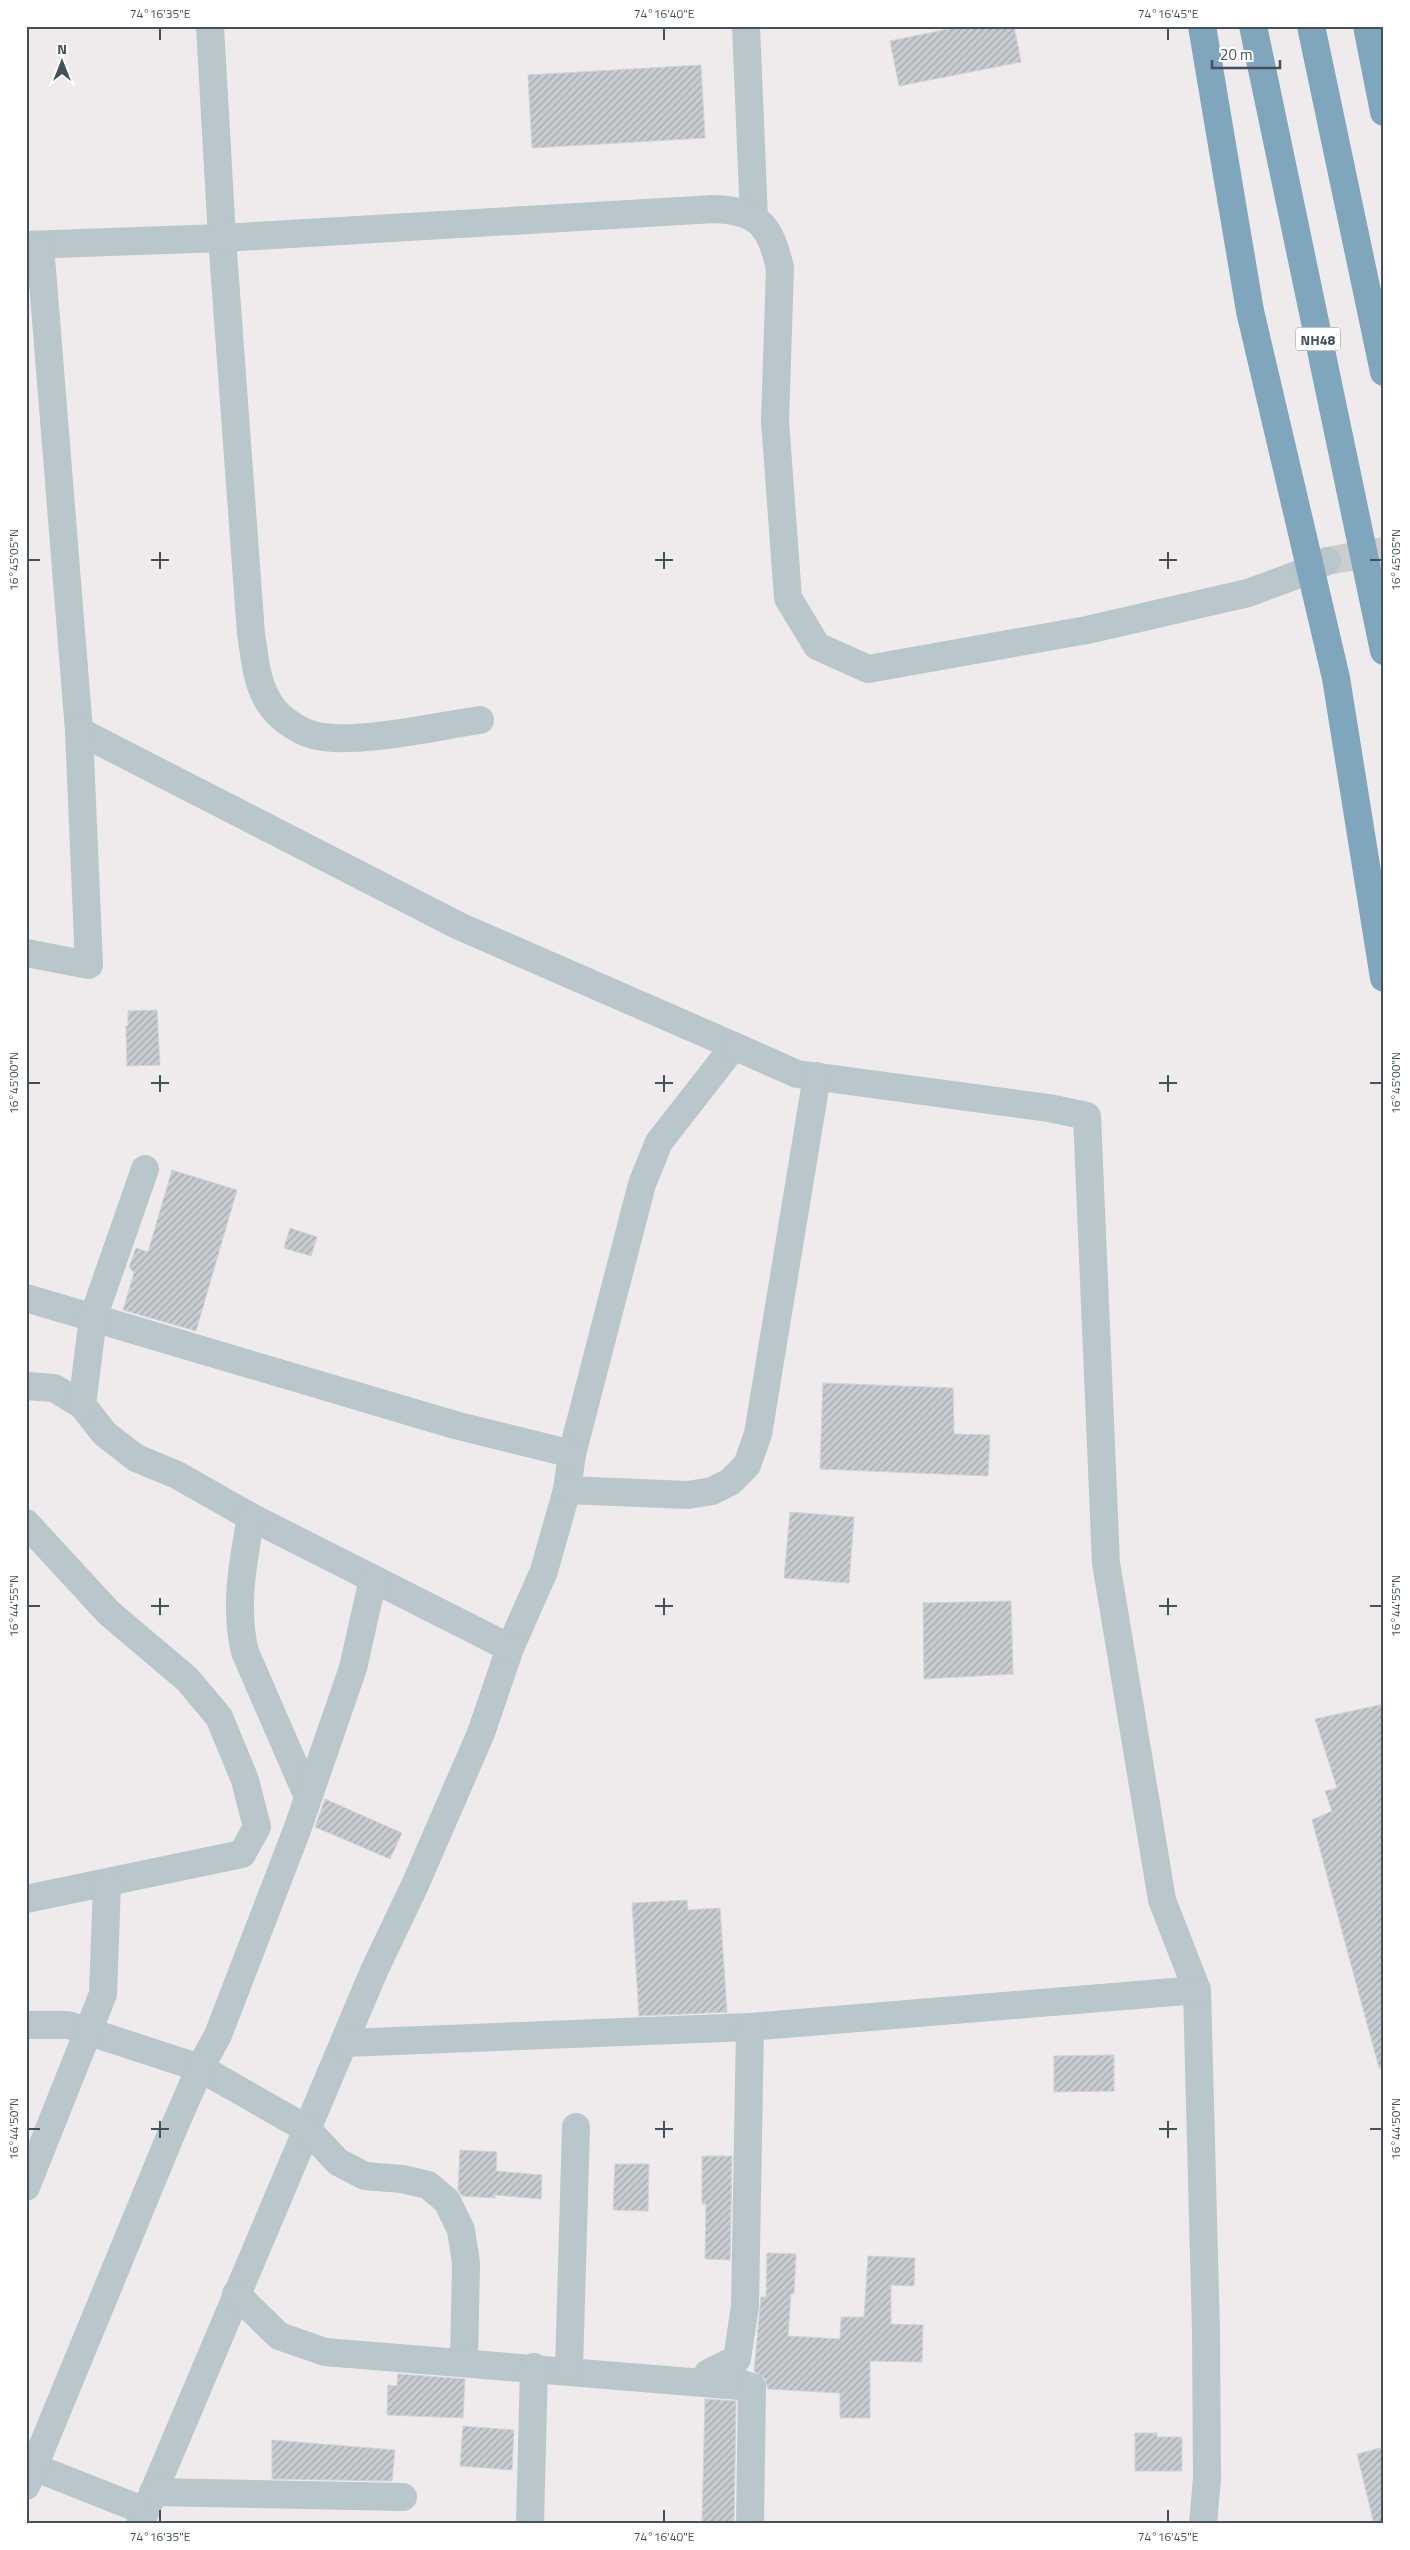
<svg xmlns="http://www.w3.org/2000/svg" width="1410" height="2550" viewBox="0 0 1410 2550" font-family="'Titillium Web',sans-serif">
<defs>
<pattern id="building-hatch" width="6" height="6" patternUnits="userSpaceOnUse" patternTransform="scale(1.25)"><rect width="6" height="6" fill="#c8ccd1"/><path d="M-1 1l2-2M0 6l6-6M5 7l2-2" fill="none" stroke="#a4a8ad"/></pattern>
</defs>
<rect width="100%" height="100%" fill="#efebec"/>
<g fill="url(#building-hatch)" stroke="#cfd3d8">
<polygon points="963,26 1014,26 1021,62 899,86 890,41"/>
<polygon points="701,65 705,138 532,148 528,75"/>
<polygon points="157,1010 160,1065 127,1066 126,1026 128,1026 128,1011"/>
<polygon points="172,1170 237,1190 196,1331 123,1310 134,1273 129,1267 136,1248 148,1252"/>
<polygon points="290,1228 317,1237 311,1256 284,1248"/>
<polygon points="823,1383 953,1388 954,1434 990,1435 988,1476 820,1469"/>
<polygon points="790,1512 854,1517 849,1583 784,1578"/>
<polygon points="1011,1601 1013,1674 924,1679 923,1603"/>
<polygon points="1384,1704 1384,2067 1379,2068 1312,1820 1332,1811 1325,1791 1337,1788 1315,1719"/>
<polygon points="325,1799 402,1833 390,1859 315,1827"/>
<polygon points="687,1900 688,1910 720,1908 727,2012 639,2016 632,1903"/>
<polygon points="1114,2055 1114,2091 1054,2092 1054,2056"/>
<polygon points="460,2150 497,2152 496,2171 542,2175 541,2199 495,2195 495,2198 462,2196 458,2190"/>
<polygon points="702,2156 732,2156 730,2260 705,2259 706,2204 702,2204"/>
<polygon points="615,2164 649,2164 648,2211 613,2210"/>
<polygon points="767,2253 796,2254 794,2294 791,2293 788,2336 840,2339 841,2317 864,2317 868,2256 915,2258 914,2286 891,2285 891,2324 923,2325 922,2362 870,2361 870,2418 840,2418 840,2393 768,2389 765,2379 754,2371 761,2297 766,2297"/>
<polygon points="398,2374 465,2379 463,2418 387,2415 388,2385 397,2386"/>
<polygon points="705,2399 736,2401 734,2524 702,2524"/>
<polygon points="463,2426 514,2430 512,2470 460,2466"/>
<polygon points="1135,2433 1157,2433 1157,2437 1182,2437 1182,2471 1135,2471"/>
<polygon points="272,2440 395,2450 392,2481 272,2479"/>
<polygon points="1384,2447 1384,2524 1374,2524 1357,2454"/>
</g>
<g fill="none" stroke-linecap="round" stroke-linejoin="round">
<polyline stroke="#cdcccf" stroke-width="28" stroke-dasharray="28 14" stroke-linecap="butt" points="1327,561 1384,551"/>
<g stroke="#b9c6cc" stroke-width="28">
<path d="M210,26L222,238L251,634C255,657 256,684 270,704C278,717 298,731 313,735C352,746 438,726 480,720"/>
<polyline points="746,26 754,218"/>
<path d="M26,245L222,238L714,209C759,211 770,225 780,268L775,421L788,598L817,646L868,669L1087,630L1248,593L1310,570L1327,561"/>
<polyline points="40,245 79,731 459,926 734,1046 659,1142 642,1184 572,1454 567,1490 544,1571 510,1648 481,1733 415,1885 374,1971 140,2524"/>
<polyline points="26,953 89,965 79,731"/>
<polyline points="734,1046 797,1074 1049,1108 1087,1116 1106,1563 1162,1900 1197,1990 1206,2332 1207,2478 1203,2524"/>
<polyline points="26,1298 455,1425 572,1454"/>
<polyline points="26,1386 54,1388 82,1405 105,1434 136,1458 177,1475 251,1517 510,1648"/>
<polyline points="82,1405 93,1318 145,1169"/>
<polyline points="567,1490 688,1495 712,1491 730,1482 747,1465 758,1434 817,1076"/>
<path d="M251,1517C243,1562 234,1607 245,1652L308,1797"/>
<polyline points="26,1523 109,1613 187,1679 219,1717 245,1780 257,1827 242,1854 26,1899"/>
<polyline points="26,2025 68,2025 200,2068 307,2129 338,2162 365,2176 402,2179 428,2185 447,2201 461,2230 466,2263 464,2362"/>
<polyline points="344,2043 750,2027 1197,1990"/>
<polyline points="26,2187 103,1994 107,1884"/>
<polyline points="236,2294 279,2336 325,2352 752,2387 708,2373 737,2359 745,2306 750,2027"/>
<polyline points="569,2370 576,2127"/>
<polyline points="26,2464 145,2511"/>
<polyline points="26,2486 172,2132 200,2068 218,2035 297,1830 353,1668 373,1579"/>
<polyline points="153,2492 403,2497"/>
<polyline points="530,2524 534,2367"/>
<polyline points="750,2524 752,2387"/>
</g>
<g stroke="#80a6be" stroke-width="28">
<polyline points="1202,26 1250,311 1336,678 1384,978"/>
<polyline points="1253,26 1384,651"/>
<polyline points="1311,26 1384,372"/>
<polyline points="1367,26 1384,112"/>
</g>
</g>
<path fill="none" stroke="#43525a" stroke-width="2" d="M160,28V40M664,28V40M1168,28V40M160,552V569M664,552V569M1168,552V569M28,560H40M151,560H169M655,560H673M1159,560H1177M1370,560H1382M160,1075V1092M664,1075V1092M1168,1075V1092M28,1083H40M151,1083H169M655,1083H673M1159,1083H1177M1370,1083H1382M160,1598V1615M664,1598V1615M1168,1598V1615M28,1606H40M151,1606H169M655,1606H673M1159,1606H1177M1370,1606H1382M160,2121V2138M664,2121V2138M1168,2121V2138M28,2129H40M151,2129H169M655,2129H673M1159,2129H1177M1370,2129H1382M160,2510V2522M664,2510V2522M1168,2510V2522"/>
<g text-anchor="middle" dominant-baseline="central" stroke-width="5" stroke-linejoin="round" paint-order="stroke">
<rect fill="#fff" stroke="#7b868c" stroke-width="1" x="1295.5" y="327.5" width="45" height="23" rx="4"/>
<g font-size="14" font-weight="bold" fill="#43525a">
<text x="1318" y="339">NH48</text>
</g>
</g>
<rect width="1410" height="2550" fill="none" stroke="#ffffff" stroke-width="55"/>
<g transform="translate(62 62)" stroke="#ffffff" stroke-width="4" paint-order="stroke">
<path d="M0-4L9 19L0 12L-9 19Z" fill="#43525a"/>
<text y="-8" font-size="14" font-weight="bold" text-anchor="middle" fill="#43525a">N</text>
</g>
<path d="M1212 60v8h68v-8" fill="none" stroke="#43525a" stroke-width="2.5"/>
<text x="1220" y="60" font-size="15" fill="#43525a" stroke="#ffffff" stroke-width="4" paint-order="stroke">20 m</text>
<rect x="28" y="28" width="1354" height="2494" fill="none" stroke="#43525a" stroke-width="2"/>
<g font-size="12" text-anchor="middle" fill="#43525a">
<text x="160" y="18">74°16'35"E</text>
<text x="664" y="18">74°16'40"E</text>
<text x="1168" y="18">74°16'45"E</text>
<text transform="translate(14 560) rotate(-90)" y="4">16°45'05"N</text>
<text transform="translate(1396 560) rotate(-90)" y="4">16°45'05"N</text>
<text transform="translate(14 1083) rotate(-90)" y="4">16°45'00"N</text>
<text transform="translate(1396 1083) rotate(-90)" y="4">16°45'00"N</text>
<text transform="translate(14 1606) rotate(-90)" y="4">16°44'55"N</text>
<text transform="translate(1396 1606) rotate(-90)" y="4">16°44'55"N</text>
<text transform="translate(14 2129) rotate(-90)" y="4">16°44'50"N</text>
<text transform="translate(1396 2129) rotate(-90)" y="4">16°44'50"N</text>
<text x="160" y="2541">74°16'35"E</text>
<text x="664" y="2541">74°16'40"E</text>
<text x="1168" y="2541">74°16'45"E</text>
</g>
</svg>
